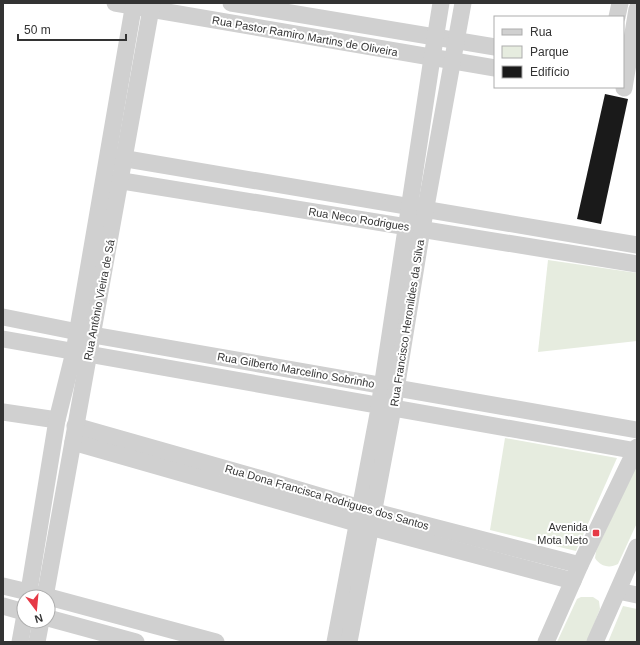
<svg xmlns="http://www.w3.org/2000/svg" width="640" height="645" viewBox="0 0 640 645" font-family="Helvetica,sans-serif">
<rect width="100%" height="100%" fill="#fff"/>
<g fill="#e6ecdf">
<polygon points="548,260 637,273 637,341 538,352"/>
<polygon points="505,438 617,458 576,551 490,530"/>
<path d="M637,464V523L618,564C609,569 600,566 595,558L596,551Z"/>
<polygon points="581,597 593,597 599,601 600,609 587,642 557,642 577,599"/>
<polygon points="623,606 637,609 637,642 608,642"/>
</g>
<polygon fill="#1a1a1a" points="605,94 628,99 601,224 577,219"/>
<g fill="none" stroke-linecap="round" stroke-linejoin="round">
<g stroke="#d0d0d0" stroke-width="17">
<polyline points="115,3 495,68"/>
<polyline points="231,3 495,47"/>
<polyline points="617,17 620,3"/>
<polyline points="624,88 637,9"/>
<polyline points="115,157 637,245"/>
<polyline points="110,179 637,264"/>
<polyline points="3,317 93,335 637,430"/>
<polyline points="3,339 637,451"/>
<polyline points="3,412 57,420"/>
<polyline points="75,426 262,479 360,508 580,565"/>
<polyline points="73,442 370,527 573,581"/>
<polyline points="3,586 45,596 216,642"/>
<polyline points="618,591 637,595"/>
<polyline points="28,597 57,420 74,352 134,3"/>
<polyline points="45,597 152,3"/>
<polyline points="3,606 24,612"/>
<polyline points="48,618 136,642"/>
<polyline points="20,642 24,620"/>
<polyline points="37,642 41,621"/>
<polyline points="335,642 378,414 432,58 441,3"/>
<polyline points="349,642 393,408 422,229 463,3"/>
<polyline points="546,642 580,565 637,447"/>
<polyline points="595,642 637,547"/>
</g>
</g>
<rect fill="#e63946" stroke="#fff" stroke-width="1.5" x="592" y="529" width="8" height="8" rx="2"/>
<g text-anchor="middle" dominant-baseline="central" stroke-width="4" stroke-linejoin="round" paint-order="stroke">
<g font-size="11" fill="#333" stroke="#fff">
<text transform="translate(305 36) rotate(10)">Rua Pastor Ramiro Martins de Oliveira</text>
<text transform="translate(359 219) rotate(9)">Rua Neco Rodrigues</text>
<text transform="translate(99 300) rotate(-79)">Rua Antônio Vieira de Sá</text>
<text transform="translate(407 323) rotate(-81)">Rua Francisco Heronildes da Silva</text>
<text transform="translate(296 370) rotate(10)">Rua Gilberto Marcelino Sobrinho</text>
<text transform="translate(327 497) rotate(16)">Rua Dona Francisca Rodrigues dos Santos</text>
</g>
<g font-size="11" fill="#333" stroke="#fff" text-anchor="end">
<text x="588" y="527">Avenida<tspan x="588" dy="13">Mota Neto</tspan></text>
</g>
</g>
<rect width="640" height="645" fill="none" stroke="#333333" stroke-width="8"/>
<rect x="494" y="16" width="130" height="72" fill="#ffffff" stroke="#adadad"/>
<rect x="502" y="29" width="20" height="6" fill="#d0d0d0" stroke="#adadad"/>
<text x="530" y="36" font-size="12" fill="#333333">Rua</text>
<rect x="502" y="46" width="20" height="12" fill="#e6ecdf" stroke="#adadad"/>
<text x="530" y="56" font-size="12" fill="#333333">Parque</text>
<rect x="502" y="66" width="20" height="12" fill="#1a1a1a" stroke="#adadad"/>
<text x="530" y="76" font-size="12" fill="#333333">Edifício</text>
<g transform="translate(36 609) rotate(164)"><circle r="19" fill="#ffffff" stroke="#adadad"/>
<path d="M0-3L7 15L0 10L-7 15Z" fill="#e63946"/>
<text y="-6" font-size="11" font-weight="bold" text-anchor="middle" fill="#333333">N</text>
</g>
<path d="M18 34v6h108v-6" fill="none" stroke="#333333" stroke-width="2"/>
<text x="24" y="34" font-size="12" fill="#333333" stroke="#ffffff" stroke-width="3" paint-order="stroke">50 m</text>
</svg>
